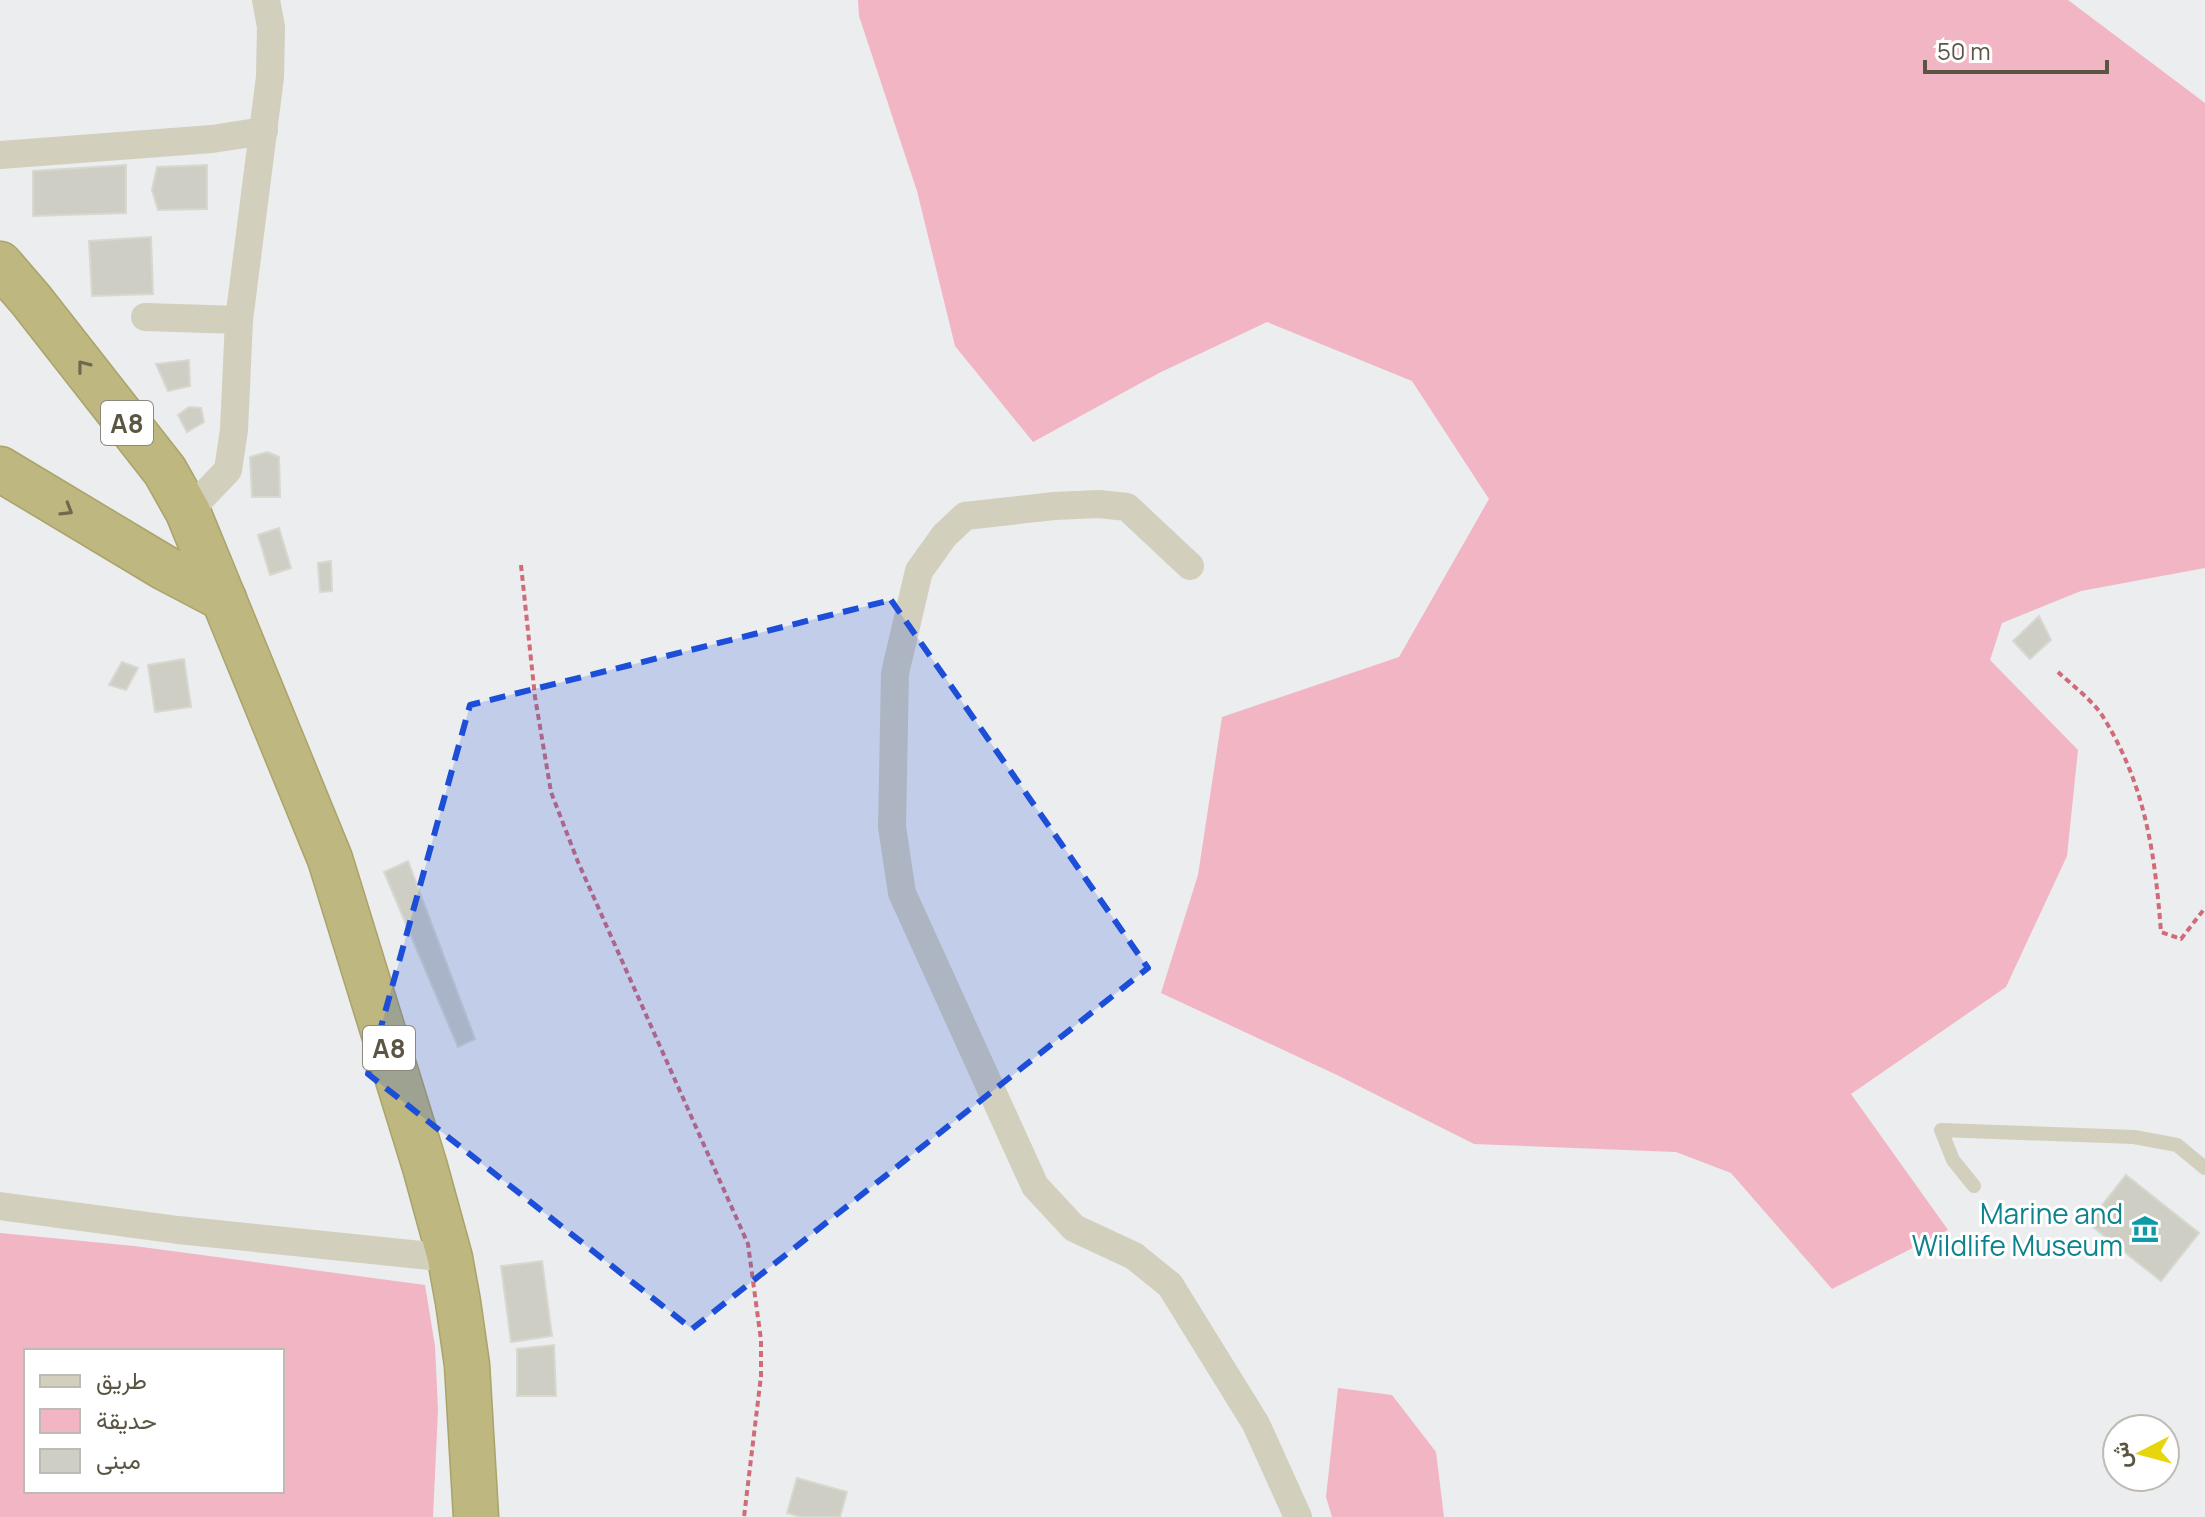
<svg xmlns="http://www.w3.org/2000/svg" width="2205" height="1517" viewBox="0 0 2205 1517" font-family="Manrope,Vazirmatn,sans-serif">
<rect width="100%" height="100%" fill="#ebedef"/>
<g fill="#f1b5c4" fill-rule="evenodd">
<polygon points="858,0 2068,0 2205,103 2205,568 2081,591 2002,623 1990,660 2078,750 2067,856 2006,987 1851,1094 1948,1230 1832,1289 1731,1173 1676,1152 1474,1144 1337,1075 1161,993 1198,875 1222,717 1399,657 1489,499 1412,381 1267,322 1159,373 1033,442 955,346 917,191 859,16"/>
<path d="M0,1233L134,1246L425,1285L435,1346L438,1410L433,1517H0ZM282,1351V1491H26V1351Z"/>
<polygon points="1338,1388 1392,1395 1436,1452 1444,1517 1332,1517 1326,1497"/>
</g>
<g fill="#cecec5" stroke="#d7d8cf" stroke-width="2">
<polygon points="126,165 126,213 33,216 33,171"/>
<polygon points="207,165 207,209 158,210 152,190 157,167"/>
<polygon points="151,237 153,294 92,296 89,241"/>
<polygon points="189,360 190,386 168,391 156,364"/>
<polygon points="189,407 201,408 204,422 187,432 178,415"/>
<polygon points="267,452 279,457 280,497 252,497 250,457"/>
<polygon points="279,528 291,568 270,575 258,535"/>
<polygon points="331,561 332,591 320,592 318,563"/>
<polygon points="2039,616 2051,640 2030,659 2013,641"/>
<polygon points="184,659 191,707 155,712 148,665"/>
<polygon points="122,662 138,668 126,690 109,685"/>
<polygon points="408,861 475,1039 458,1047 384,872"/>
<polygon points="2126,1175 2199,1233 2161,1281 2088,1223"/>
<polygon points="542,1261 552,1336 511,1342 501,1266"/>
<polygon points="554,1345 556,1396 517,1396 517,1349"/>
<polygon points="797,1478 847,1492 840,1517 801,1517 787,1513"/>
</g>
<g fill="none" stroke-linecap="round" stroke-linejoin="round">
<g stroke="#aaa36a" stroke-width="47">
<g id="highway">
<polyline points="0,264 31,300 165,471 188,512 330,859 425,1167 450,1258 458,1302 467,1365 476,1517"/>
<polyline points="0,469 165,568 224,599"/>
</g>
</g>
<g stroke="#d06b78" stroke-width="4" stroke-dasharray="6 4" stroke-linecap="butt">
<polyline points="521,565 535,697 551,792 578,862 748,1244 761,1340 761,1376 744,1517"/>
<path d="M2058,672C2073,686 2095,702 2105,720C2146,788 2155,855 2161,932L2181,939L2205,908"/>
</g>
<polyline stroke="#d2cfbd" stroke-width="14" points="1974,1186 1953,1160 1941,1130 2134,1137 2177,1145 2205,1168"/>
<g stroke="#d2cfbd" stroke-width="28">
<polyline points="0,155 212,139 264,131"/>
<polyline points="145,317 239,320"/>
<polyline points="188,512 228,470 234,430 239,320 270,77 271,27 266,0"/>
<polyline points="1190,566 1127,507 1099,504 1054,506 965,516 944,536 919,571 895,673 892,827 902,893 1035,1186 1074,1228 1134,1256 1170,1285 1256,1424 1298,1517"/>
<polyline points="0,1206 178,1230 450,1258"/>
</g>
<use href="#highway" stroke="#beb77f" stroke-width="44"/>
</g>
<defs><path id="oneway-chevron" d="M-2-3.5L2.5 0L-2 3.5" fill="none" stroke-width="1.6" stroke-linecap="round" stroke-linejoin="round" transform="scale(2)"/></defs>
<g stroke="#6e694f">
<use href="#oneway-chevron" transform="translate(83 366) rotate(-128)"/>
<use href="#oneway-chevron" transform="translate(67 510) rotate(31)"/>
</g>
<path fill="#1d4ed8" fill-opacity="0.2" stroke="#1d4ed8" stroke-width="6" stroke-dasharray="16 10" stroke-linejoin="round" d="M891,600L1148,968L692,1329L368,1074L470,705Z"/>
<defs>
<g id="museum-bare" transform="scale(2.16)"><path d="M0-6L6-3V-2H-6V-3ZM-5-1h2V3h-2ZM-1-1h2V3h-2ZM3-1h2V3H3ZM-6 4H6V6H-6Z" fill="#0f9aa8" stroke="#fff" stroke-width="2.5" paint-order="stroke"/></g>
</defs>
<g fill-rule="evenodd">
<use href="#museum-bare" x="2145" y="1229"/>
</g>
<g text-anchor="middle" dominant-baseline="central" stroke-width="6" stroke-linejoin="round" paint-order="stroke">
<g fill="#fff" stroke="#8c897b" stroke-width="2">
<rect x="101" y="401" width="52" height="44" rx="6"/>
<rect x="363" y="1026" width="52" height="44" rx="6"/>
</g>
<g font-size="26" font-weight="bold" fill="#5a5643">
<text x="127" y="423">A8</text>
<text x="389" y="1048">A8</text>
</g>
<g font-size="28" fill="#0d838f" stroke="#fff" text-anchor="end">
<text x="2123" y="1213">Marine and<tspan x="2123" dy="32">Wildlife Museum</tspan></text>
</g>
</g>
<rect x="24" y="1349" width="260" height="144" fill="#ffffff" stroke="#bdbbb4" stroke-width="2"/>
<rect x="40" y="1375" width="40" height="12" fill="#d2cfbd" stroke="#bdbbb4" stroke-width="2"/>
<text x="96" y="1389" font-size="24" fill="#5a5643">طريق</text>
<rect x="40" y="1409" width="40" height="24" fill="#f1b5c4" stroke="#bdbbb4" stroke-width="2"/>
<text x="96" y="1429" font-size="24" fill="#5a5643">حديقة</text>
<rect x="40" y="1449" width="40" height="24" fill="#cecec5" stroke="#bdbbb4" stroke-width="2"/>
<text x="96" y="1469" font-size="24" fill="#5a5643">مبنى</text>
<g transform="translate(2141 1453) rotate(264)"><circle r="38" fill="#ffffff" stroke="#bdbbb4" stroke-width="2"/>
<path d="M0-6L14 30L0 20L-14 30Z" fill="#e6d60e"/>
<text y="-12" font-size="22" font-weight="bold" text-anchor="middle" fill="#5a5643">ش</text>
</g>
<path d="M1925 60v12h182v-12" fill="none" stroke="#5a5643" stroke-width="4"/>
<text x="1937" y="60" font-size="24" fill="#5a5643" stroke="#ffffff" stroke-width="6" paint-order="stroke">50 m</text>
</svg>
